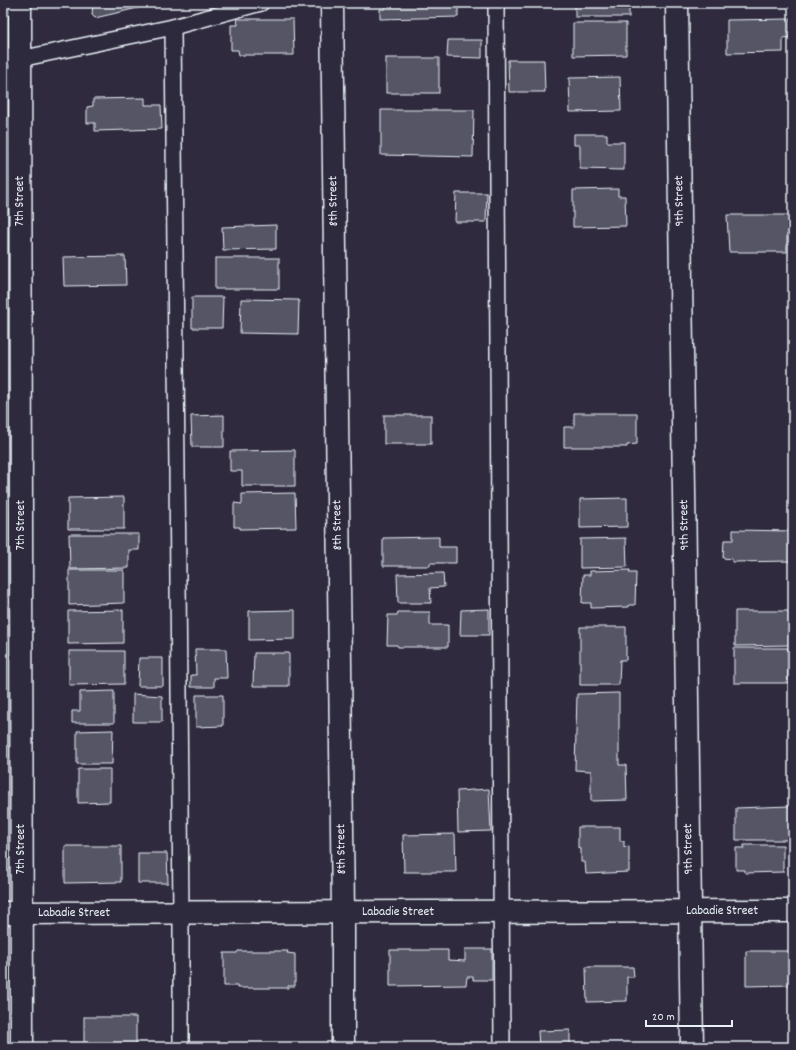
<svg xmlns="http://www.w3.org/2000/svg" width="796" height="1050" viewBox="0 0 796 1050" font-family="Dekko,sans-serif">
<rect width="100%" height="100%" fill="#2f2a3d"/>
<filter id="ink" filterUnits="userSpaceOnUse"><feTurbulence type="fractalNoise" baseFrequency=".025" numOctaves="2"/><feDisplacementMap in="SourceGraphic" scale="8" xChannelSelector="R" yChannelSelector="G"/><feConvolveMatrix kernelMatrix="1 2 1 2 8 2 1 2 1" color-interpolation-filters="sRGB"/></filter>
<g filter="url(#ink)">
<g fill="#575565" stroke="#e8f1f8">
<polygon points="93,3 159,3 95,18 92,15"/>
<polygon points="385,3 458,3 458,17 380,19 380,9 385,9"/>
<rect x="575" y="3" width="54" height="14"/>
<polygon points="726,3 778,3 726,5"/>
<polygon points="237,19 293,19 294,55 239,55 238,50 231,50 231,25 238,25"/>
<polygon points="791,19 791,37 783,38 783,52 727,53 727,20"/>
<polygon points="573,23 626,23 626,55 573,56"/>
<polygon points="448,40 482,40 482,58 447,57"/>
<rect x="386" y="58" width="53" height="35"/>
<polygon points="508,60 544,60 545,92 509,92"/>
<polygon points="620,77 621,111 570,112 569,78"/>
<polygon points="145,98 145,105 161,105 162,129 95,131 95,123 87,123 87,107 93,106 93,99"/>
<polygon points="381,110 474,110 473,157 381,155"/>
<polygon points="574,134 607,134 607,142 624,142 624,170 580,169 580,145 574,145"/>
<polygon points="618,189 618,196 625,196 626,226 573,227 573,190"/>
<polygon points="456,193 487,193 486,222 455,222"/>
<polygon points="727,215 793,215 793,234 787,234 787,252 729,252"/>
<polygon points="276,225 276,249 223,250 222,227"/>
<polygon points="125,256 126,285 64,286 63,257"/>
<rect x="215" y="258" width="64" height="31"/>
<polygon points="192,297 223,297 222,328 192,328"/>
<polygon points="241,299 299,300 298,334 240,333"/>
<polygon points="574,413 637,413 637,444 627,445 627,447 564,447 564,427 574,427"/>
<polygon points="224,415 224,447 192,447 191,416"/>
<rect x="384" y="415" width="47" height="29"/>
<polygon points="295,450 295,486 242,486 242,471 230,471 230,451"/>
<polygon points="295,493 296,528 240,529 240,527 234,527 234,503 242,504 242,494"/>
<polygon points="124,497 124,529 68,529 68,498"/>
<polygon points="627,498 627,527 580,528 580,499"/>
<polygon points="733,530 793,531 793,561 732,562 732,559 723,558 724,540 733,540"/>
<polygon points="69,534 139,534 139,550 129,550 129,568 70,569"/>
<polygon points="439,537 439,547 456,547 456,563 430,563 430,566 383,566 383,538"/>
<polygon points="626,538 627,567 580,568 580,539"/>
<polygon points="69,570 124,570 124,603 69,605"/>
<polygon points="630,570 629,573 636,573 635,605 629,605 629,607 591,608 591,603 582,603 583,575 590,575 590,571"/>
<polygon points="443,573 444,587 430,588 431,603 398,603 397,574"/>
<polygon points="489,609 489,635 460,635 461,610"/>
<polygon points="123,610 123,643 68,644 68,611"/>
<polygon points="295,610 295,639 249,640 249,611"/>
<polygon points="735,611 789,611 789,645 735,646"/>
<polygon points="398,612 430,612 430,625 448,625 448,647 398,647 397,645 387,645 388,615 397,615"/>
<polygon points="580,627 626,627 626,660 620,660 619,685 580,685"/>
<rect x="734" y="648" width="54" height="35"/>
<polygon points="195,649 226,649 227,678 214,678 214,687 191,687 191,675 196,675"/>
<polygon points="69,651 124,651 124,684 69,685"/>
<polygon points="254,653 289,653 289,686 253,686"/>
<polygon points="139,658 163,658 163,686 138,686"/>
<polygon points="114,691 114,723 72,723 72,711 80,711 80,692"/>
<polygon points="619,693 619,765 626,765 627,800 591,801 591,771 575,770 577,694"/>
<polygon points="133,694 162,696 162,722 133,722"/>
<polygon points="196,695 223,695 223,726 196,727"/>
<polygon points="113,730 112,764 77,764 77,731"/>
<polygon points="78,769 110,769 110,802 78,803"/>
<polygon points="489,789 491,831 458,832 457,791"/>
<polygon points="790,806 790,840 736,840 736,808"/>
<polygon points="578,827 620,827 620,841 624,841 624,847 629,846 629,872 586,874 585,862 581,862 581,849 578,848"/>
<polygon points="455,834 456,872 404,872 403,835"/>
<polygon points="744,845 783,845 783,872 745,873 745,870 736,870 736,848 744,848"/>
<polygon points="65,846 121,846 121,882 65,883"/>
<polygon points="138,853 167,853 168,883 138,883"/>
<polygon points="465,949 492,949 492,980 473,980 473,977 467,977 466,985 390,986 390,950 448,950 448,960 465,961"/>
<polygon points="238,951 288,951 287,953 295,954 295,986 288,986 288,988 237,988 237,986 224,986 224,953 237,953"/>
<polygon points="746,951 793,951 793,985 746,986"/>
<polygon points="586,967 633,967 634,977 627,977 627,1001 587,1002"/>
<rect x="84" y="1017" width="52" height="30"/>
<polygon points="570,1030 570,1047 539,1047 538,1031"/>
</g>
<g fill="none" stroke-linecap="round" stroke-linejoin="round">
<g stroke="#e8f1f8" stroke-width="18">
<g id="lane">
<polyline points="496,3 502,1047"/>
<polyline points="173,27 181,913 181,1047"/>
<polyline points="3,58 20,53"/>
<polyline points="20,59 173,27 261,3"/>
</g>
</g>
<g stroke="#e8f1f8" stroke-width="25">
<g id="street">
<polyline points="20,3 22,1047"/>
<polyline points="332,3 343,912 343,1047"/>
<polyline points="677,3 692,1047"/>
<polyline points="3,913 793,911"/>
</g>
</g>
<use href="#lane" stroke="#2f2a3d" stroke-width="15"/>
<use href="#street" stroke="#2f2a3d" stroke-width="22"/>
</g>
</g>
<g text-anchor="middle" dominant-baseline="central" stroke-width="4" stroke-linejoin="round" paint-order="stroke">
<g font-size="13" fill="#e8f1f8" stroke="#2f2a3d">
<text transform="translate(20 201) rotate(-90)">7th Street</text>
<text transform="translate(334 201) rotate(-91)">8th Street</text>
<text transform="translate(680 201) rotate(-91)">9th Street</text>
<text transform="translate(21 525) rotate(-90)">7th Street</text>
<text transform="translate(338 525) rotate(-91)">8th Street</text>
<text transform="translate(685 525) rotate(-91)">9th Street</text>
<text transform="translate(21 849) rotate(-90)">7th Street</text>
<text transform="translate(342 849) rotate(-91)">8th Street</text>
<text transform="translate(689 849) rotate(-91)">9th Street</text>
<text x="722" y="911">Labadie Street</text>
<text x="398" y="912">Labadie Street</text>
<text x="74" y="913">Labadie Street</text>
</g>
</g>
<rect width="796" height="1050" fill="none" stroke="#2f2a3d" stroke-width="16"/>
<rect x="8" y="8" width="780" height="1034" fill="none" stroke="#e8f1f8" stroke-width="1.5" filter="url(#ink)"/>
<path d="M646 1020v6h86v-6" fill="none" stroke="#e8f1f8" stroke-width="2"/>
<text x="652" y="1020" font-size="12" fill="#e8f1f8" stroke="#2f2a3d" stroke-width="3" paint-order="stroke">20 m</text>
</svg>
